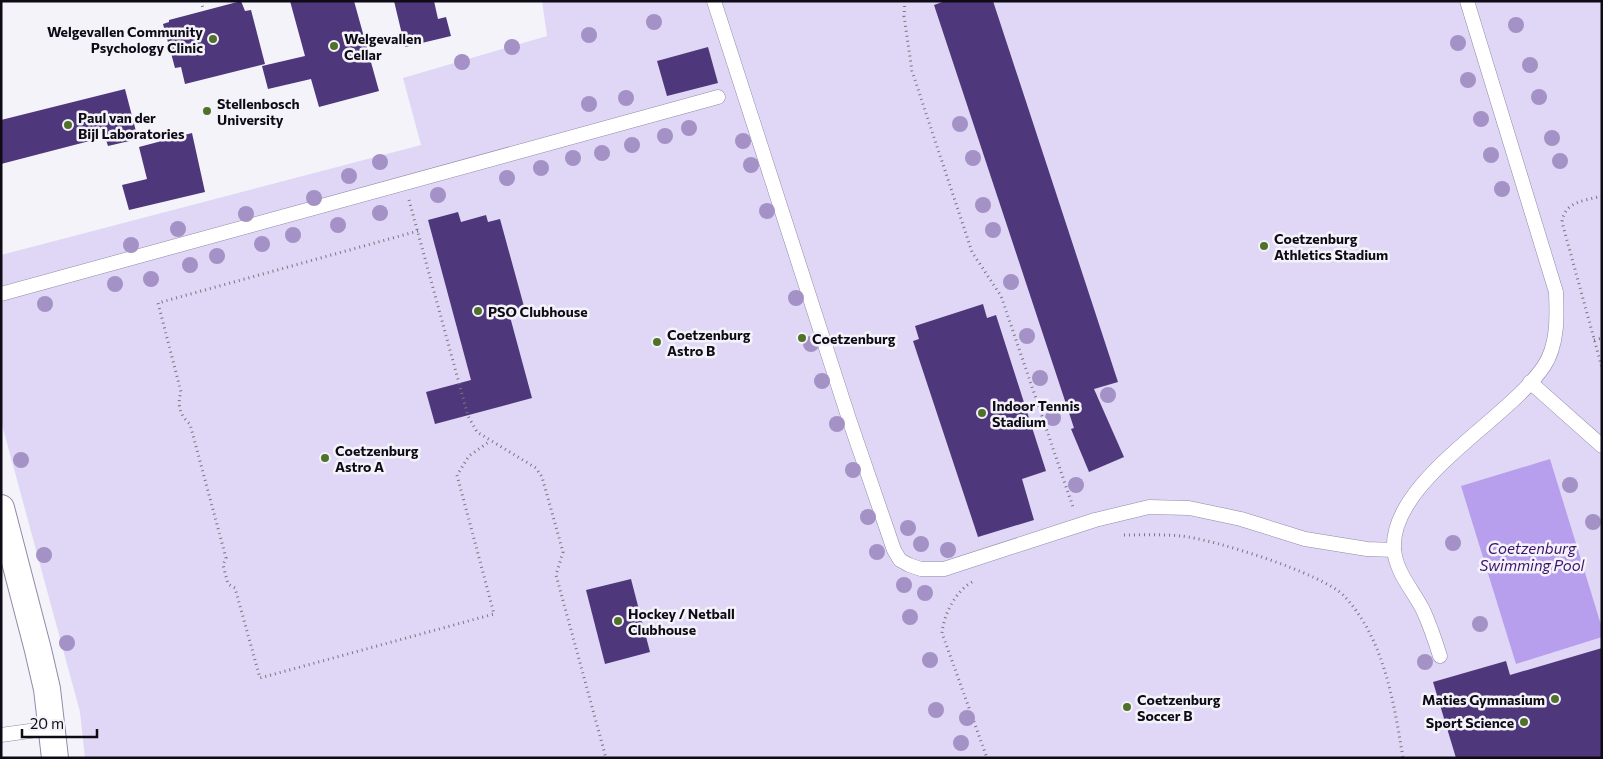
<svg xmlns="http://www.w3.org/2000/svg" width="1603" height="759" viewBox="0 0 1603 759" font-family="Commissioner,sans-serif">
<rect width="100%" height="100%" fill="#f4f3fa"/>
<polygon fill="#dfd7f5" points="542,1 1602,1 1602,758 85,758 80,712 1,421 1,255 421,145 403,78 547,36"/>
<polygon fill="#b79fed" points="1550,459 1602,628 1602,637 1516,664 1461,486"/>
<g fill="#4f377b">
<polygon points="241,1 245,11 251,10 265,64 185,84 181,67 175,68 163,24 169,22 169,20"/>
<polygon points="290,1 354,1 379,91 319,107 311,79 268,89 262,66 305,56"/>
<polygon points="394,1 434,1 438,19 446,17 451,36 405,47"/>
<polygon points="945,1 993,1 1118,382 1094,389 1124,457 1089,472 1071,429 1074,428 934,5"/>
<polygon points="708,47 718,83 667,96 657,61"/>
<polygon points="125,89 138,139 108,146 105,137 1,164 1,120"/>
<polygon points="192,133 205,192 129,210 122,185 147,179 139,147"/>
<polygon points="458,212 461,222 486,215 488,222 500,219 525,310 509,313 532,398 435,424 426,392 471,380 428,220"/>
<polygon points="983,304 987,318 996,315 1046,471 1022,479 1034,520 978,537 913,341 919,339 915,326"/>
<polygon points="631,579 650,652 605,664 586,590"/>
<polygon points="1602,648 1602,758 1456,758 1433,682 1506,661 1510,675"/>
</g>
<g fill="none" stroke-linecap="round" stroke-linejoin="round">
<g stroke="#9289a9" stroke-width="15">
<g id="service">
<polyline points="714,1 849,419 894,550 900,560 909,565 921,569 944,569 1095,520 1149,507 1189,508 1241,519 1305,539 1367,549 1394,550"/>
<polyline points="1,294 718,97"/>
<polyline points="1530,382 1602,446"/>
<path d="M1440,656C1435,640 1430,625 1423,610C1413,590 1396,573 1394,549C1390,481 1509,419 1544,366C1558,345 1557,316 1556,292L1467,1"/>
<polyline points="1,735 51,728"/>
</g>
</g>
<g stroke="#9289a9" stroke-width="28">
<polyline id="minor" points="1,508 38,650 47,689 55,758"/>
</g>
<g stroke="#79767f" stroke-width="3" stroke-dasharray="1 4" stroke-linecap="butt">
<polyline points="201,1 203,8"/>
<polyline points="905,1 904,16 912,71 972,252 1001,296 1073,507"/>
<path d="M1602,196C1584,201 1565,201 1562,222L1602,368"/>
<polyline points="409,200 468,416 477,432 536,468 542,477 563,552 556,575 606,758"/>
<path d="M418,231L158,303L181,392C177,404 180,416 190,424L226,558L223,565L228,584L235,588L260,678L494,614L457,475L469,456L490,441"/>
<polyline points="1594,340 1602,338"/>
<path d="M1124,535C1143,535 1163,534 1181,536C1213,539 1324,574 1344,596C1384,638 1394,703 1403,758"/>
<path d="M972,582C955,592 944,614 942,633L987,758"/>
</g>
<use href="#service" stroke="#fff" stroke-width="14"/>
<use href="#minor" stroke="#fff" stroke-width="26"/>
</g>
<g fill="#a491c6">
<circle cx="654" cy="22" r="8"/>
<circle cx="1516" cy="25" r="8"/>
<circle cx="589" cy="35" r="8"/>
<circle cx="1458" cy="43" r="8"/>
<circle cx="512" cy="47" r="8"/>
<circle cx="462" cy="62" r="8"/>
<circle cx="1530" cy="65" r="8"/>
<circle cx="1468" cy="80" r="8"/>
<circle cx="1539" cy="97" r="8"/>
<circle cx="626" cy="98" r="8"/>
<circle cx="589" cy="104" r="8"/>
<circle cx="1481" cy="119" r="8"/>
<circle cx="960" cy="124" r="8"/>
<circle cx="689" cy="128" r="8"/>
<circle cx="665" cy="136" r="8"/>
<circle cx="1552" cy="138" r="8"/>
<circle cx="743" cy="141" r="8"/>
<circle cx="632" cy="145" r="8"/>
<circle cx="602" cy="153" r="8"/>
<circle cx="1491" cy="155" r="8"/>
<circle cx="573" cy="158" r="8"/>
<circle cx="973" cy="158" r="8"/>
<circle cx="1560" cy="161" r="8"/>
<circle cx="380" cy="162" r="8"/>
<circle cx="751" cy="165" r="8"/>
<circle cx="541" cy="168" r="8"/>
<circle cx="349" cy="176" r="8"/>
<circle cx="507" cy="178" r="8"/>
<circle cx="1502" cy="189" r="8"/>
<circle cx="438" cy="195" r="8"/>
<circle cx="314" cy="198" r="8"/>
<circle cx="983" cy="205" r="8"/>
<circle cx="767" cy="211" r="8"/>
<circle cx="380" cy="213" r="8"/>
<circle cx="246" cy="214" r="8"/>
<circle cx="338" cy="225" r="8"/>
<circle cx="178" cy="229" r="8"/>
<circle cx="993" cy="230" r="8"/>
<circle cx="293" cy="235" r="8"/>
<circle cx="262" cy="244" r="8"/>
<circle cx="131" cy="245" r="8"/>
<circle cx="217" cy="256" r="8"/>
<circle cx="190" cy="265" r="8"/>
<circle cx="151" cy="279" r="8"/>
<circle cx="1011" cy="282" r="8"/>
<circle cx="115" cy="284" r="8"/>
<circle cx="796" cy="298" r="8"/>
<circle cx="45" cy="304" r="8"/>
<circle cx="1027" cy="336" r="8"/>
<circle cx="811" cy="344" r="8"/>
<circle cx="1040" cy="378" r="8"/>
<circle cx="822" cy="381" r="8"/>
<circle cx="1108" cy="395" r="8"/>
<circle cx="1053" cy="418" r="8"/>
<circle cx="837" cy="424" r="8"/>
<circle cx="21" cy="460" r="8"/>
<circle cx="853" cy="470" r="8"/>
<circle cx="1076" cy="485" r="8"/>
<circle cx="1570" cy="485" r="8"/>
<circle cx="868" cy="517" r="8"/>
<circle cx="1593" cy="522" r="8"/>
<circle cx="908" cy="528" r="8"/>
<circle cx="1453" cy="543" r="8"/>
<circle cx="921" cy="544" r="8"/>
<circle cx="948" cy="550" r="8"/>
<circle cx="877" cy="552" r="8"/>
<circle cx="44" cy="555" r="8"/>
<circle cx="904" cy="585" r="8"/>
<circle cx="925" cy="593" r="8"/>
<circle cx="910" cy="617" r="8"/>
<circle cx="1480" cy="624" r="8"/>
<circle cx="67" cy="643" r="8"/>
<circle cx="930" cy="660" r="8"/>
<circle cx="1425" cy="662" r="8"/>
<circle cx="936" cy="710" r="8"/>
<circle cx="967" cy="718" r="8"/>
<circle cx="961" cy="743" r="8"/>
</g>
<g fill="#4f7129" stroke="#f4f3fa" stroke-width="2">
<circle cx="213" cy="39" r="5"/>
<circle cx="334" cy="46" r="5"/>
<circle cx="207" cy="111" r="5"/>
<circle cx="68" cy="125" r="5"/>
<circle cx="1264" cy="246" r="5"/>
<circle cx="478" cy="311" r="5"/>
<circle cx="802" cy="338" r="5"/>
<circle cx="657" cy="342" r="5"/>
<circle cx="982" cy="413" r="5"/>
<circle cx="325" cy="458" r="5"/>
<circle cx="618" cy="621" r="5"/>
<circle cx="1555" cy="699" r="5"/>
<circle cx="1127" cy="707" r="5"/>
<circle cx="1524" cy="722" r="5"/>
</g>
<g text-anchor="middle" dominant-baseline="central" stroke-width="5" stroke-linejoin="round" paint-order="stroke">
<g font-size="14" font-weight="bold" fill="#0f0b16" stroke="#f4f3fa" text-anchor="start">
<text x="203" y="31" text-anchor="end">Welgevallen Community<tspan x="203" dy="16">Psychology Clinic</tspan></text>
<text x="344" y="38">Welgevallen<tspan x="344" dy="16">Cellar</tspan></text>
<text x="217" y="103">Stellenbosch<tspan x="217" dy="16">University</tspan></text>
<text x="78" y="117">Paul van der<tspan x="78" dy="16">Bijl Laboratories</tspan></text>
<text x="1274" y="238">Coetzenburg<tspan x="1274" dy="16">Athletics Stadium</tspan></text>
<text x="488" y="311">PSO Clubhouse</text>
<text x="667" y="334">Coetzenburg<tspan x="667" dy="16">Astro B</tspan></text>
<text x="812" y="338">Coetzenburg</text>
<text x="992" y="405">Indoor Tennis<tspan x="992" dy="16">Stadium</tspan></text>
<text x="335" y="450">Coetzenburg<tspan x="335" dy="16">Astro A</tspan></text>
<text x="628" y="613">Hockey / Netball<tspan x="628" dy="16">Clubhouse</tspan></text>
<text x="1137" y="699">Coetzenburg<tspan x="1137" dy="16">Soccer B</tspan></text>
<text x="1545" y="699" text-anchor="end">Maties Gymnasium</text>
<text x="1514" y="722" text-anchor="end">Sport Science</text>
</g>
<g font-size="15" font-style="italic" fill="#3c136d" stroke="#f4f3fa">
<text x="1532" y="548">Coetzenburg<tspan x="1532" dy="17">Swimming Pool</tspan></text>
</g>
</g>
<rect width="1603" height="759" fill="none" stroke="#0f0b16" stroke-width="5"/>
<path d="M22 729v8h75v-8" fill="none" stroke="#0f0b16" stroke-width="2.5"/>
<text x="30" y="729" font-size="15" fill="#0f0b16" stroke="#f4f3fa" stroke-width="4" paint-order="stroke">20 m</text>
</svg>
